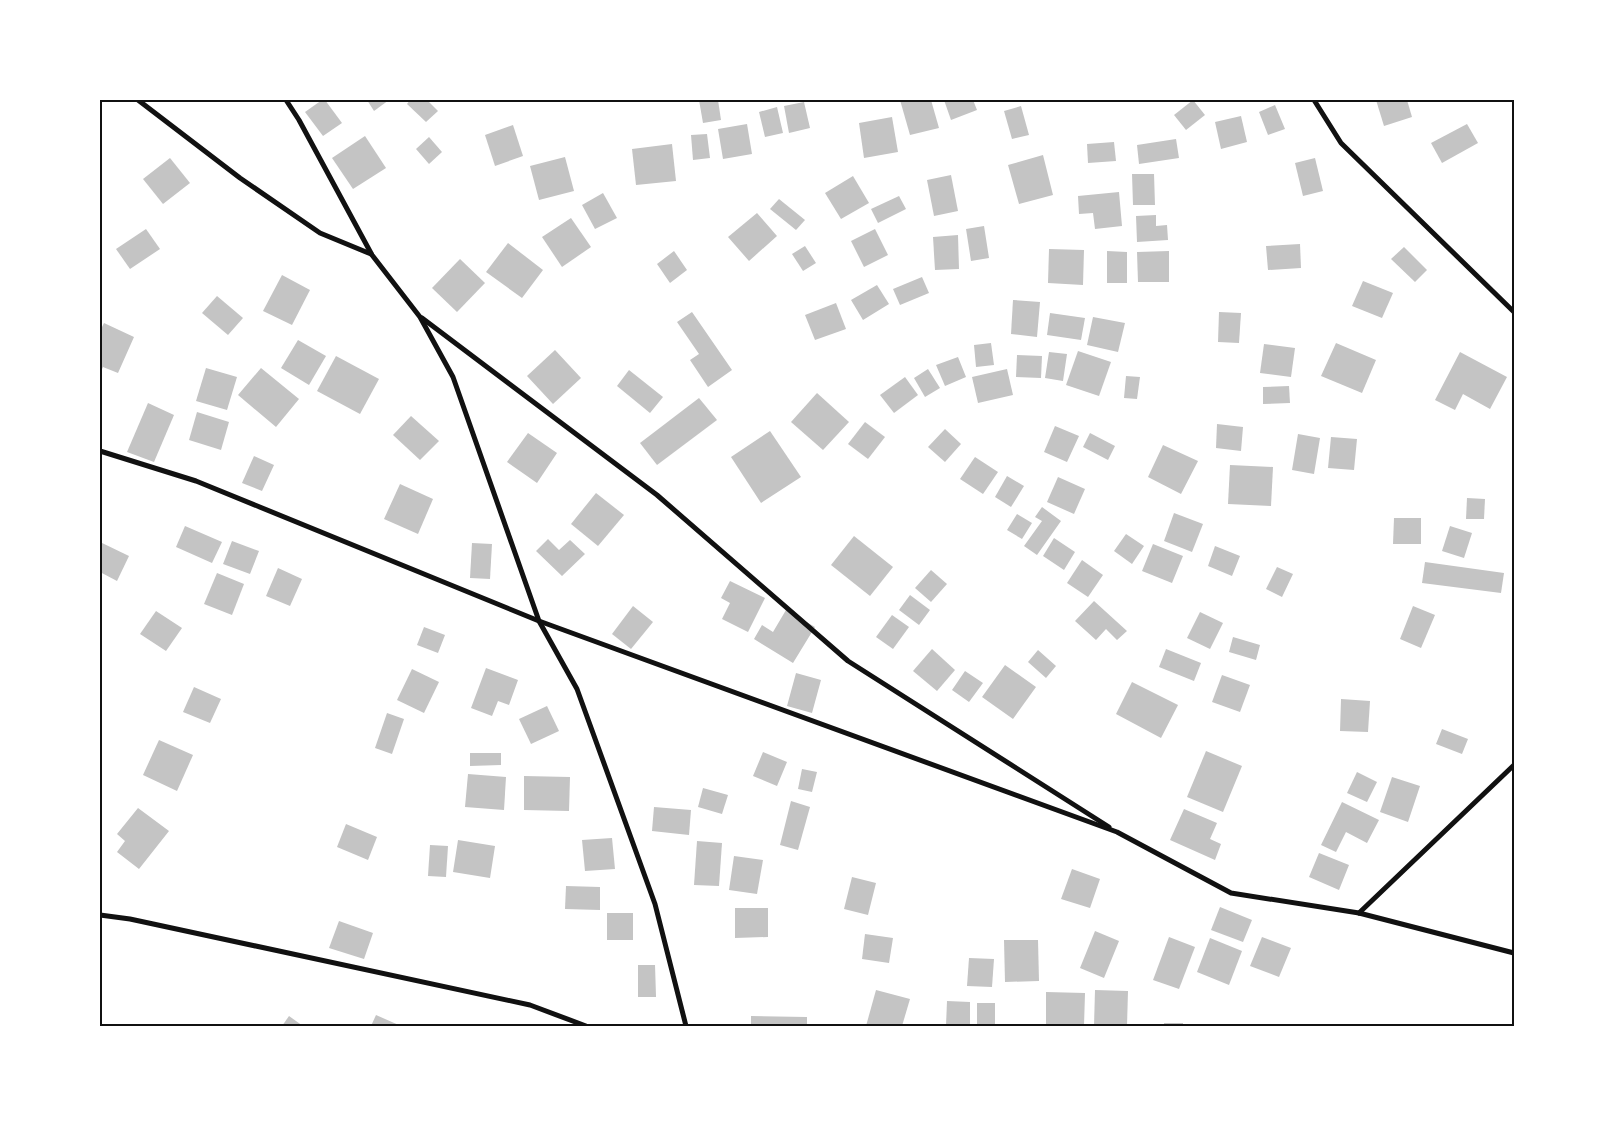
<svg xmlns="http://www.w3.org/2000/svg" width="1614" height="1126" viewBox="0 0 1614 1126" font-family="'Asap Condensed',sans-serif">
<rect width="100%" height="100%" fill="#fff"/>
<g fill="#c4c4c4">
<polygon points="322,100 325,100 342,123 323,136 305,112"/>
<polygon points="367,100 389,100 374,111"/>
<polygon points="410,100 427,100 438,111 426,122 407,104"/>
<polygon points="699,100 718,100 721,120 703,123"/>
<polygon points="900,100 931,100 939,128 910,135"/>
<polygon points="944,100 973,100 977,110 951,120"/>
<polygon points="1193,100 1205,115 1186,130 1174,115"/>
<polygon points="1376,100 1407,100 1412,117 1384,126"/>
<polygon points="804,102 810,128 789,133 784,106"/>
<polygon points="1275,105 1285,129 1268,135 1259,112"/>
<polygon points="1021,106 1029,135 1012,139 1004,111"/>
<polygon points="777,107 783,133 765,137 759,112"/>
<polygon points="1241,116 1247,142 1221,149 1215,122"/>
<polygon points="892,117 898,152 864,158 859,123"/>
<polygon points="747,124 752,154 723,159 718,129"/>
<polygon points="1467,124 1478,143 1442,163 1431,143"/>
<polygon points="513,125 523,156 495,166 485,135"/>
<polygon points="707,134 710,158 693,160 691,135"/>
<polygon points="365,136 386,168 353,189 332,158"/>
<polygon points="429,137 442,152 429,164 416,149"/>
<polygon points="1176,139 1179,158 1139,164 1137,145"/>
<polygon points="1114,142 1116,161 1088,163 1087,144"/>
<polygon points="672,144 676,181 636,185 632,149"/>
<polygon points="1043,155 1053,195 1019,204 1008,165"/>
<polygon points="565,157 574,191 539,200 530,166"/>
<polygon points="170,158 190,183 163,204 143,179"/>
<polygon points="1315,158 1323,191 1303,196 1295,163"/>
<polygon points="1132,174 1154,174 1155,205 1133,205"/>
<polygon points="951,175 958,211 934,216 927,180"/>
<polygon points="853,176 869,203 841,219 825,193"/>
<polygon points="1119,192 1122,226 1095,229 1093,213 1079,214 1078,196"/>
<polygon points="603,193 617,218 595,229 582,205"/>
<polygon points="899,196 906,209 878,223 871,209"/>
<polygon points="779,199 805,220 796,230 770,209"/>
<polygon points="757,213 777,236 749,261 728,237"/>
<polygon points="1156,215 1156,226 1167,225 1168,240 1137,242 1136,216"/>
<polygon points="571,218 591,247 562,267 542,237"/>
<polygon points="984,226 989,258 971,261 966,229"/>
<polygon points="146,229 160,249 130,269 116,249"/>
<polygon points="875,229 888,255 864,267 851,241"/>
<polygon points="958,235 959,269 935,270 933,237"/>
<polygon points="508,243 543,270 522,298 486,272"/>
<polygon points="1300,244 1301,268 1268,270 1266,246"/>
<polygon points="805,246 816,263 803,271 792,254"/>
<polygon points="1404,247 1427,270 1415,282 1391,259"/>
<polygon points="1049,249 1084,250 1083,285 1048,283"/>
<polygon points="674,251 687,270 670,283 657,264"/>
<polygon points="1107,251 1127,252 1127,283 1107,283"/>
<polygon points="1169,251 1169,282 1138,282 1137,252"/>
<polygon points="460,259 485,283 457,312 432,288"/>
<polygon points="282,275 310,290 292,325 263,311"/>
<polygon points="922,277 929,293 900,305 893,289"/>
<polygon points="1363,281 1393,293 1382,318 1352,306"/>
<polygon points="877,285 889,304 863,320 851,300"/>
<polygon points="217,296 243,318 228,335 202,313"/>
<polygon points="1013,300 1040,302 1037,337 1011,334"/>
<polygon points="836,303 846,329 815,340 805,315"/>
<polygon points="692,312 732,370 708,387 690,360 699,354 677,322"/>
<polygon points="1219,312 1241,313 1239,343 1218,342"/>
<polygon points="1050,313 1085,318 1081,340 1047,335"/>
<polygon points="1093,317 1125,323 1118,352 1087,345"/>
<polygon points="104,323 134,337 118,373 103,367 100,373 100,331"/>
<polygon points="298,340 326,356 309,385 281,368"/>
<polygon points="991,343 994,365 976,367 974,345"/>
<polygon points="1336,343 1376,360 1362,393 1321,376"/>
<polygon points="1264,344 1295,348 1291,377 1260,373"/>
<polygon points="555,350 581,378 553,404 527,376"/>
<polygon points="1078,351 1111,362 1099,396 1066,385"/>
<polygon points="1049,352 1067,354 1063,381 1045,378"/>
<polygon points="1460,352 1507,377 1490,409 1463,394 1455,410 1435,400"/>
<polygon points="1017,355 1042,356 1041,378 1016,377"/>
<polygon points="336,356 379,379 360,414 317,391"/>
<polygon points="958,357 966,377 945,386 936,365"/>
<polygon points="206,368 237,377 227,410 196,401"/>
<polygon points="261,368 299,399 276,427 238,395"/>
<polygon points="928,369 940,388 925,397 914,378"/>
<polygon points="1007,369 1013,395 978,403 972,377"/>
<polygon points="629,370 663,397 650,413 617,386"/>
<polygon points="1126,376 1140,377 1137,399 1124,398"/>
<polygon points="905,377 918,395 894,413 880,395"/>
<polygon points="1289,386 1290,403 1263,404 1263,387"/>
<polygon points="817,393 849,422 823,450 791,422"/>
<polygon points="699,398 717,420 657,465 640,443"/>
<polygon points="148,403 174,415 154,462 127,452"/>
<polygon points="197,412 229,422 221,450 189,440"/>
<polygon points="411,416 439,441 420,460 393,435"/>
<polygon points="865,422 885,437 868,459 848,444"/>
<polygon points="1217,424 1243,427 1241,451 1216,448"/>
<polygon points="1055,426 1079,436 1067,462 1044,452"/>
<polygon points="945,429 961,444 945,462 928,447"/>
<polygon points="770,431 801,477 761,503 731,457"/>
<polygon points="528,433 557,453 537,483 507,462"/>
<polygon points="1090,433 1115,446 1108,460 1083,447"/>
<polygon points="1298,434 1320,438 1314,474 1292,470"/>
<polygon points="1331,437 1357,439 1354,470 1328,468"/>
<polygon points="1163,445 1198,461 1181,494 1148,477"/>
<polygon points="254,456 274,465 262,491 242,483"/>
<polygon points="975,457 998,472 983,494 960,479"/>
<polygon points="1230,465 1273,467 1271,506 1228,504"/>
<polygon points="1007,476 1024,486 1011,507 995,497"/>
<polygon points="1058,477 1085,489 1074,514 1047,502"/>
<polygon points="400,484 433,499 418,534 384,519"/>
<polygon points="596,493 624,515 598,546 571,524"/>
<polygon points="1467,498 1485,499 1484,519 1466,519"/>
<polygon points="1042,507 1061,521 1037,555 1024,546 1042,521 1035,517"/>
<polygon points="1174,513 1203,524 1192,552 1164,541"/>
<polygon points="1017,514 1032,523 1022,539 1007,530"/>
<polygon points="1394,518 1421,518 1421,544 1393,544"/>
<polygon points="185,526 222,542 212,563 176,547"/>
<polygon points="1450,526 1472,533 1464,558 1442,551"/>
<polygon points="1126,534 1144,546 1132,564 1114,551"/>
<polygon points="854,536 893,567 870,596 831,565"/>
<polygon points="1054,538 1075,552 1064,570 1043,556"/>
<polygon points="548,539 559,550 570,540 585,554 562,576 536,551"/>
<polygon points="232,541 259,551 250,574 223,564"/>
<polygon points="100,542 129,556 117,581 100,572"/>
<polygon points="472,543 492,544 490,579 470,578"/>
<polygon points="1153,544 1183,556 1172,583 1142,571"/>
<polygon points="1215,546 1240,556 1232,576 1208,566"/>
<polygon points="1082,560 1103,575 1088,597 1067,583"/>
<polygon points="1425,562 1504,573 1501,593 1422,583"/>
<polygon points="1277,567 1293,574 1282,597 1266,589"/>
<polygon points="278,568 302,579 290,606 266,596"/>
<polygon points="931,570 947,584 931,602 915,588"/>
<polygon points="217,573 244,584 232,615 204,604"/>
<polygon points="730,581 765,598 748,632 722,619 730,603 721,598"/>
<polygon points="910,595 930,610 919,625 899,610"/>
<polygon points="1094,601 1127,631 1117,640 1106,629 1096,640 1075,621"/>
<polygon points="633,606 653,622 631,649 612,634"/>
<polygon points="1413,606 1435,615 1421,648 1400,639"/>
<polygon points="786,610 815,627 793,663 754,639 762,625 773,632"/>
<polygon points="156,611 182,628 166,651 140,634"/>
<polygon points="1200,612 1223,623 1210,649 1187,638"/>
<polygon points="892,615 909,627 893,649 876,637"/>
<polygon points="424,627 445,635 438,653 417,645"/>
<polygon points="1233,637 1260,645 1256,660 1229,652"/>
<polygon points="932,649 955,670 937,691 913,671"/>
<polygon points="1166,649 1201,663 1194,681 1159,667"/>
<polygon points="1038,650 1056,666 1046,678 1028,662"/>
<polygon points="1005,665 1036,687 1013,719 982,697"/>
<polygon points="486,668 518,680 509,705 498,701 492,716 471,708"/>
<polygon points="412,669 439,682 424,713 397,700"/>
<polygon points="965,671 983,683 969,702 952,690"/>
<polygon points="796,673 821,680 812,713 787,706"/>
<polygon points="1222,675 1250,685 1240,712 1212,702"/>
<polygon points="1132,682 1178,705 1161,738 1116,714"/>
<polygon points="194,687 221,699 210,723 183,712"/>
<polygon points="1341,699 1370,701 1368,732 1340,731"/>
<polygon points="547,706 559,731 531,744 519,719"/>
<polygon points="387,713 404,719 392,754 375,748"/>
<polygon points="1442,729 1468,739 1462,754 1436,744"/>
<polygon points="159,740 193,755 177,791 143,775"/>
<polygon points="1206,751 1242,766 1223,812 1187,797"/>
<polygon points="763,752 787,762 777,786 753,776"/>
<polygon points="470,753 501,753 501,765 470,766"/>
<polygon points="802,769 817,772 812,792 798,789"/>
<polygon points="1357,772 1377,782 1367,802 1347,793"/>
<polygon points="468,774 506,777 504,810 465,807"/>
<polygon points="524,776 570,777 569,811 524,810"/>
<polygon points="1392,777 1420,786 1408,822 1380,812"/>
<polygon points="703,788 728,795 722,814 698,807"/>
<polygon points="791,801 810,807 798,850 780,845"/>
<polygon points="1342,802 1379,820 1367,843 1346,832 1336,852 1321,845"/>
<polygon points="654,807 691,810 689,835 652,831"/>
<polygon points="138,808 169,831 139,869 117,852 125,841 117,834"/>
<polygon points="1184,809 1217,823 1210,839 1221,844 1215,860 1170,840"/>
<polygon points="346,824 377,837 368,860 337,847"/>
<polygon points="612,838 615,869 585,871 582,840"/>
<polygon points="458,840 495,846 490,878 453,872"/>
<polygon points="697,841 722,843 719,886 694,885"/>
<polygon points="430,845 448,846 446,877 428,876"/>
<polygon points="1319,853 1349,865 1339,890 1309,877"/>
<polygon points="734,856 763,860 757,894 729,890"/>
<polygon points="1072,869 1100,879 1090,908 1061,899"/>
<polygon points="852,877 876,883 868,915 844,909"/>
<polygon points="566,886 600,887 600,910 565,909"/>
<polygon points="1220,907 1252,920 1243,942 1211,930"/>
<polygon points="735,908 768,908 768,937 735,938"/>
<rect x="607" y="913" width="26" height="27"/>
<polygon points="339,921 373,933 364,959 329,948"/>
<polygon points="1095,931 1119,941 1104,978 1080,968"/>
<polygon points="865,934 893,938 889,963 862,959"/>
<polygon points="1169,937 1195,947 1179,989 1153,980"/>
<polygon points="1262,937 1291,948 1279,977 1250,966"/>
<polygon points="1210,938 1242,951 1229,985 1197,972"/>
<polygon points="1004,940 1038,940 1039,981 1005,982"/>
<polygon points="969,958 994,959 992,987 967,986"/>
<polygon points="638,965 655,965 656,997 638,997"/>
<polygon points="876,990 910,999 902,1026 866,1026"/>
<polygon points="1095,990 1128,991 1127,1026 1094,1026"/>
<polygon points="1046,992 1085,993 1084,1026 1046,1026"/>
<polygon points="947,1001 970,1002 970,1026 946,1026"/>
<rect x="977" y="1003" width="18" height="23"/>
<polygon points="376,1015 401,1026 371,1026"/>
<polygon points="289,1016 303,1026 282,1026"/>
<polygon points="751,1016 807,1017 807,1026 751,1026"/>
<rect x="1164" y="1023" width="19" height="3"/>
</g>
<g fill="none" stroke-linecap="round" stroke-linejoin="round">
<g stroke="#111" stroke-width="5">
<polyline points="138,100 240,178 320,233 371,254"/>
<polyline points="286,100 299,120 372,255 420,317 453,377 539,621 577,689 655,904 686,1026"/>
<polyline points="1314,100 1341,143 1514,312"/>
<polyline points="422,318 657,495 848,661 1109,827"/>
<polyline points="100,451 196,481 539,621 1117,832 1231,893 1359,913 1514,953"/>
<polyline points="1359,913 1514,765"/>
<polyline points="100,915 130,919 530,1005 586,1026"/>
</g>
</g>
<rect width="1614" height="1126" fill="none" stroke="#ffffff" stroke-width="202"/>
<rect x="101" y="101" width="1412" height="924" fill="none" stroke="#111" stroke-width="2"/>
</svg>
